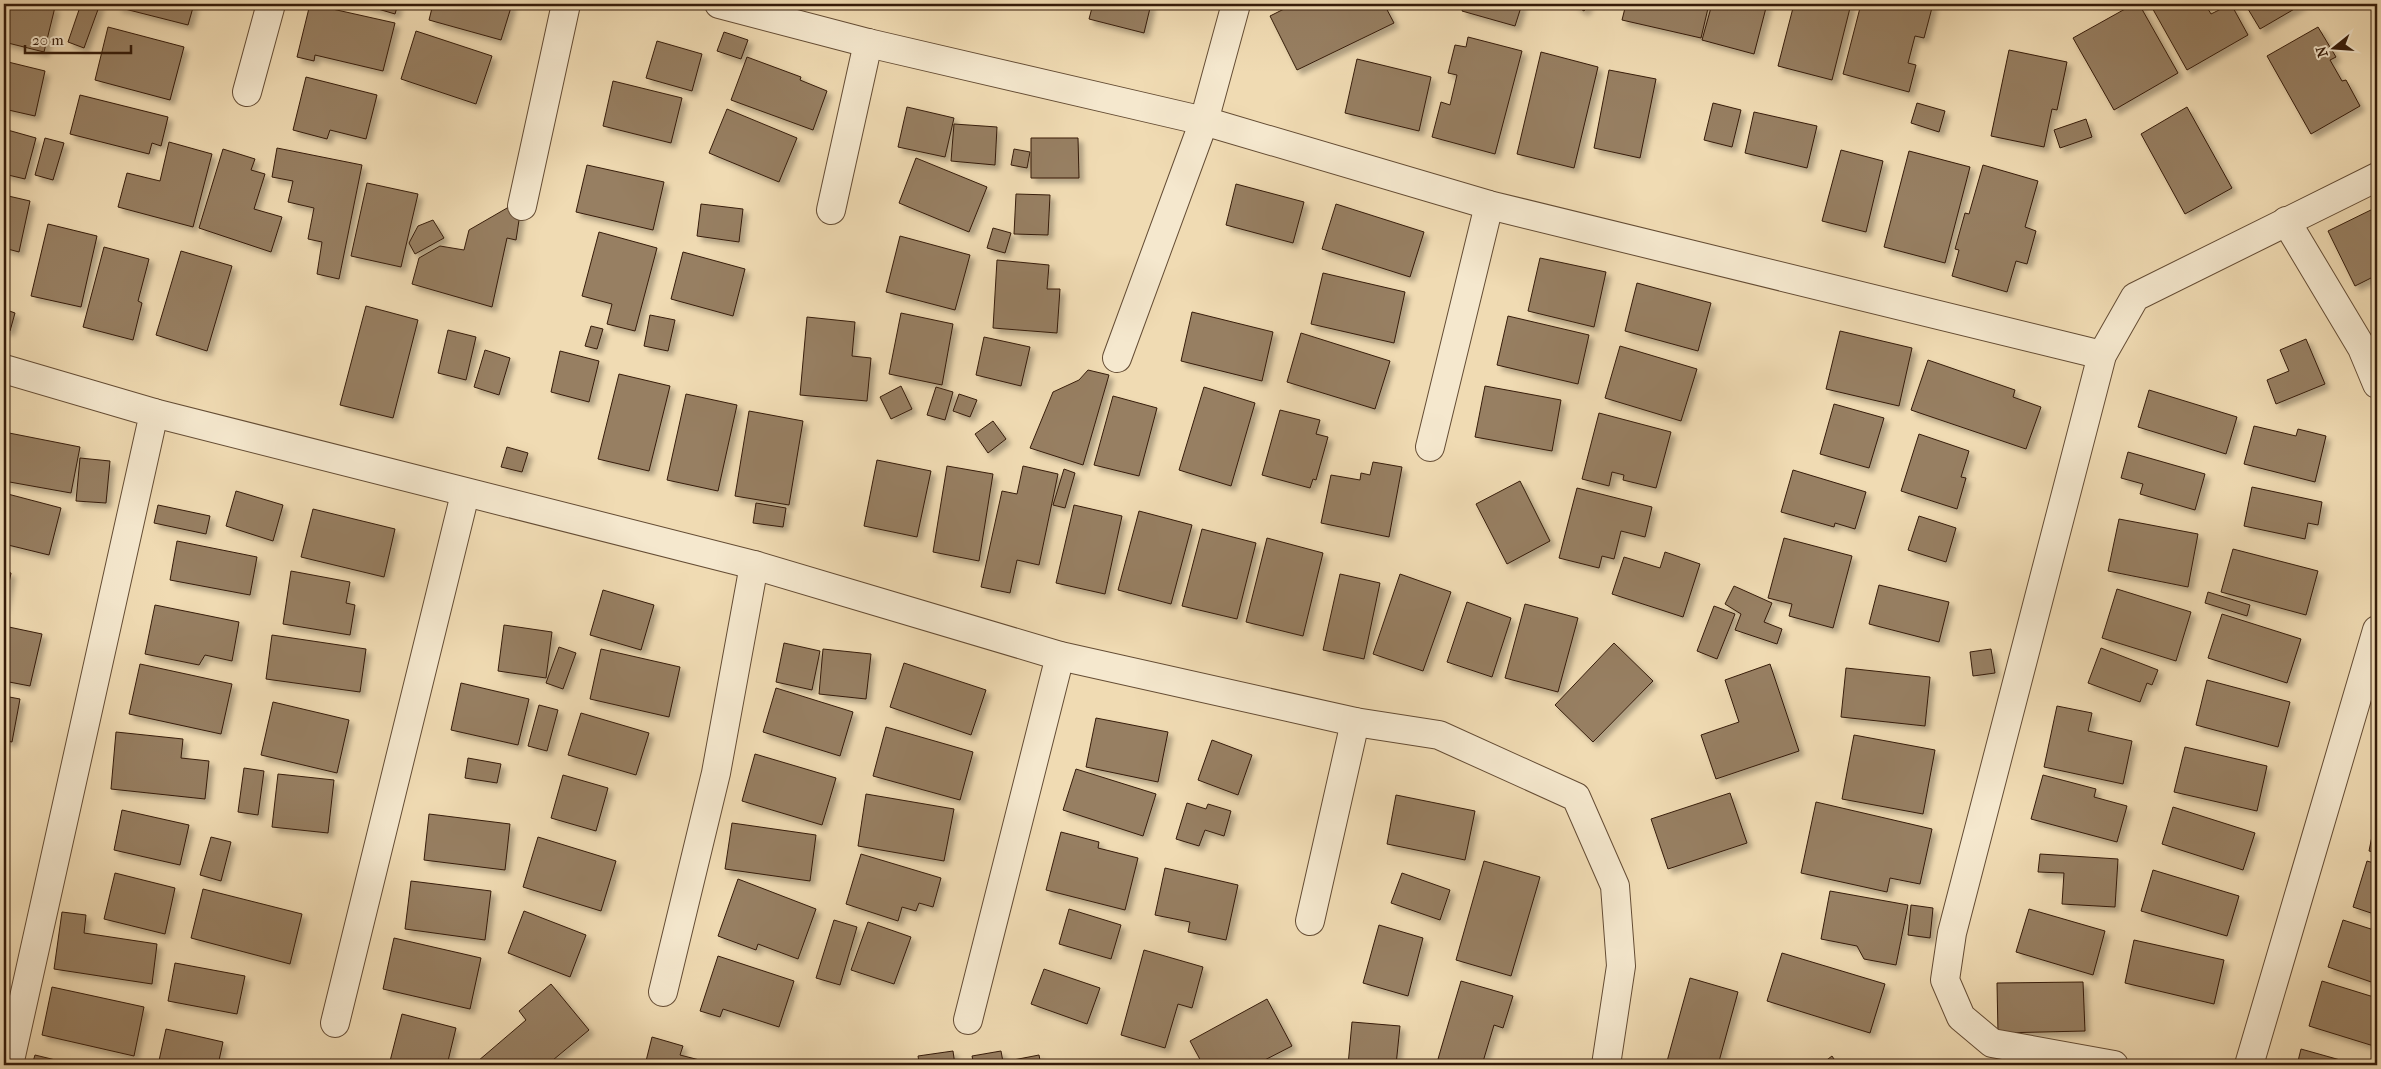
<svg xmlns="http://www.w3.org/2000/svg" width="2381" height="1069" viewBox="0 0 2381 1069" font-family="'IM FELL French Canon',serif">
<defs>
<filter id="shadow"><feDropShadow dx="4.5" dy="4.5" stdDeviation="2.5" flood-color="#0004"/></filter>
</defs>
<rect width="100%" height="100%" fill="#f0dbb3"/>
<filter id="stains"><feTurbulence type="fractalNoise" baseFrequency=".004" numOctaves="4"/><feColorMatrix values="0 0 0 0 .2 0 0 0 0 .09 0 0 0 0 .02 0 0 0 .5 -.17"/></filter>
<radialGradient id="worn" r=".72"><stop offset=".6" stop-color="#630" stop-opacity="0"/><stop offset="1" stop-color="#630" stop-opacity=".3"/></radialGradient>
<g fill="#977f62" stroke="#361c0a" filter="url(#shadow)">
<polygon points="4,4 41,4 55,7 44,52 4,42"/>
<polygon points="81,4 100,4 84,48 68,42"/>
<polygon points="118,4 194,4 188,25 117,7"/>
<polygon points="310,4 395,23 383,71 315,55 314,61 297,57"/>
<polygon points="361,4 398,4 395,14"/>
<polygon points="433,4 512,4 501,40 429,20"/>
<polygon points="1093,4 1151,4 1144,33 1089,19"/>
<polygon points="1294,4 1351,4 1354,8 1363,4 1384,4 1394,23 1297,70 1270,16"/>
<polygon points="1464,4 1522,4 1515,26 1462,11"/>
<polygon points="1573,4 1589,4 1584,11"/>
<polygon points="1626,4 1709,4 1701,38 1622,20"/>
<polygon points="1712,4 1767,4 1754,54 1702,40"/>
<polygon points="1794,4 1851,4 1832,80 1778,66"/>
<polygon points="1861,4 1933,4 1924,38 1915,36 1908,63 1916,65 1909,92 1843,74"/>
<polygon points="2134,4 2139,4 2178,73 2114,110 2073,38"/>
<polygon points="2150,4 2205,4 2211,14 2231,4 2248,35 2187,70"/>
<polygon points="2245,4 2303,4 2260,29"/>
<polygon points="108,27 184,47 170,100 95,80"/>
<polygon points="2318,27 2336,57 2330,60 2342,81 2346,80 2360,106 2311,134 2267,56"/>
<polygon points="416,31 492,56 476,104 401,79"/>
<polygon points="724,32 748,40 741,59 717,51"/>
<polygon points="1468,37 1522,51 1495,154 1432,137 1441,102 1450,105 1457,75 1448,73 1455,45 1466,47"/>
<polygon points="657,41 702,54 692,91 646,78"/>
<polygon points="2009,50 2067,62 2057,110 2052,109 2044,147 1991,136"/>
<polygon points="1541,52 1598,67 1574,168 1517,154"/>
<polygon points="747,57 801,77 800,80 827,91 813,130 731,100"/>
<polygon points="1357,59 1431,77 1419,131 1345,113"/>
<polygon points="4,61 45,71 35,116 4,109"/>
<polygon points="1609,70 1656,79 1640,158 1594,148"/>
<polygon points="306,77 377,95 366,139 330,130 327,139 293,130"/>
<polygon points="613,81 682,98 671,143 603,126"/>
<polygon points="80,95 168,117 161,146 152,143 149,154 70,134"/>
<polygon points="1713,103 1741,110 1732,147 1704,140"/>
<polygon points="1917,103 1945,111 1939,132 1911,123"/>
<polygon points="907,107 954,118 945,157 898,147"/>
<polygon points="2187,107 2232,188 2185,214 2141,134"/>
<polygon points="727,109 797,138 779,182 709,153"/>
<polygon points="1754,112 1817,126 1807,168 1745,153"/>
<polygon points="2086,119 2092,137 2060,148 2054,130"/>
<polygon points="954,124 997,127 995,165 951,161"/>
<polygon points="4,129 36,138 25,179 4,174"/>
<polygon points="45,138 64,143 53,180 35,175"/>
<polygon points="1031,138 1078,138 1079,178 1031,178"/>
<polygon points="169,142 212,154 193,227 118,207 127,173 160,181"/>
<polygon points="277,148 362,165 339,279 317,274 322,242 308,239 314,208 288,202 293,181 272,177"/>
<polygon points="223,149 255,159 251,170 265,174 254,209 282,217 271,252 199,228"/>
<polygon points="1014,149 1030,152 1027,168 1011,165"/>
<polygon points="1841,150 1883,161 1866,232 1822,221"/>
<polygon points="1909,151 1970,167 1945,263 1884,247"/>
<polygon points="916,158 987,187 969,232 899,203"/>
<polygon points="587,165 664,182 653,230 576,212"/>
<polygon points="1983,165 2038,181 2025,227 2036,231 2027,264 2016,261 2007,292 1952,276 1959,250 1955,249 1965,213 1969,214"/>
<polygon points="367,183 418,194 401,267 351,256"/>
<polygon points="1236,184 1304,202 1293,243 1226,225"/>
<polygon points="1016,194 1050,195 1048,235 1014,234"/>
<polygon points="4,195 30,201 19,252 4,248"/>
<polygon points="514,204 521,207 516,240 507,238 492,307 412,284 419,258 440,246 464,250 469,230"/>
<polygon points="701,204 743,209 739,242 697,236"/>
<polygon points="1336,204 1424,232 1410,277 1322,249"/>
<polygon points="2377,207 2377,275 2355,286 2328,231"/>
<polygon points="433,220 444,238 415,254 409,243 418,226"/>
<polygon points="48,224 97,236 81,307 31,296"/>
<polygon points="993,228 1011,233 1005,253 987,248"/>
<polygon points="599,232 657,248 635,331 607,324 612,304 582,296"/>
<polygon points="900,236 970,255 955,310 886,292"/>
<polygon points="104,247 149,259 138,301 142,303 133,340 83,327"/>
<polygon points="181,251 232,266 207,351 156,335"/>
<polygon points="683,252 745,269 733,316 671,299"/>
<polygon points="1540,258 1606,272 1594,327 1528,311"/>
<polygon points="997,260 1049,265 1047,289 1060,289 1057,333 993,328"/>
<polygon points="1323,273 1405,292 1394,343 1311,324"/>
<polygon points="1637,283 1711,303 1698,351 1625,331"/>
<polygon points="366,306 418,320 393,418 340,405"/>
<polygon points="4,309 15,313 10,331 4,330"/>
<polygon points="1192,312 1273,332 1262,381 1181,361"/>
<polygon points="901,313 953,324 942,385 889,374"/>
<polygon points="650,315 675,320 668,351 644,346"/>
<polygon points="1508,316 1589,335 1578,384 1497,365"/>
<polygon points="807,317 855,322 852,356 871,358 867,401 800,395"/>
<polygon points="591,326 603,329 597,349 585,346"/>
<polygon points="448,330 476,337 466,380 438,373"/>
<polygon points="1840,331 1912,348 1899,406 1826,389"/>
<polygon points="1301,333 1390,361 1375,409 1287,382"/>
<polygon points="984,337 1030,347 1021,386 976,375"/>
<polygon points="2306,339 2325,384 2276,404 2267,380 2289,371 2280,350"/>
<polygon points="1620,346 1697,369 1681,421 1605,398"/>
<polygon points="485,350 510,358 499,395 474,387"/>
<polygon points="560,351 599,361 589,402 551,392"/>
<polygon points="1928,360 2015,390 2013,397 2041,407 2026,449 1911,410"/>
<polygon points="1088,370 1109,375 1083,465 1030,448 1053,392 1079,380"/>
<polygon points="619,374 670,386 649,471 598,459"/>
<polygon points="901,386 912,409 891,419 880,397"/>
<polygon points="1485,386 1561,400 1552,451 1475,437"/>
<polygon points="936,387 953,392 945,420 927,415"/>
<polygon points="1204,387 1255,403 1231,486 1179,470"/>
<polygon points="2149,390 2237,417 2226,454 2138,427"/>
<polygon points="686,394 737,405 718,491 667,480"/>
<polygon points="959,394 977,400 970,417 953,411"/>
<polygon points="1113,396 1157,408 1139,476 1094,465"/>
<polygon points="1834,404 1884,418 1869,468 1820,454"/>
<polygon points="1280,410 1320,420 1316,434 1328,437 1316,480 1313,479 1310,488 1262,475"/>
<polygon points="749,411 803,421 789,505 735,496"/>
<polygon points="1599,413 1671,432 1656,488 1623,480 1624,475 1612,472 1609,486 1582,479"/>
<polygon points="993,421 1006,439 988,453 975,434"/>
<polygon points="2254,426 2296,436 2298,429 2326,436 2315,482 2244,464"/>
<polygon points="4,432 80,447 71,493 4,481"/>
<polygon points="1919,434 1969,451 1961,477 1966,478 1957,509 1901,491"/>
<polygon points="507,447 528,453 522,472 501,467"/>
<polygon points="2128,452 2205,474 2195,510 2140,494 2143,484 2121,478"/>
<polygon points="80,458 110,461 106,503 76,501"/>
<polygon points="877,460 931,471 917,537 864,526"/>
<polygon points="1373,462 1402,467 1389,537 1321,523 1331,475 1360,480 1361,473 1370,475"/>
<polygon points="947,466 993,474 979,561 933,552"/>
<polygon points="1023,466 1058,474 1039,565 1017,560 1010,593 981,587 1002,491 1017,494"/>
<polygon points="1064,469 1075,473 1065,508 1053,505"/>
<polygon points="1793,470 1866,492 1855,529 1835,523 1834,527 1781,512"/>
<polygon points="1520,481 1550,541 1507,564 1476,504"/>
<polygon points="2252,487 2322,502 2318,525 2308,523 2305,539 2244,526"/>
<polygon points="1577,488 1652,507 1645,537 1621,531 1614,559 1602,556 1599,568 1559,558"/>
<polygon points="236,491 283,505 273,541 226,526"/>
<polygon points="4,493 61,508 49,555 4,544"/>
<polygon points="756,503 786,508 783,527 753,523"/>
<polygon points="158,505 210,516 206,534 154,523"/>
<polygon points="1074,505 1122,516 1105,594 1056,583"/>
<polygon points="313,509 395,529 384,577 301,557"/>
<polygon points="1139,511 1192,525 1171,604 1118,590"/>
<polygon points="1919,516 1956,528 1946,562 1908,550"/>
<polygon points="2119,519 2198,534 2188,587 2108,571"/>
<polygon points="1202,529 1256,543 1237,619 1182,606"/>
<polygon points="1267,538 1323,553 1303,636 1246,622"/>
<polygon points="1784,538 1852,556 1833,628 1789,616 1792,604 1768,598"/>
<polygon points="177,541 257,557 250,595 170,580"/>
<polygon points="2233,549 2318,571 2306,615 2221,592"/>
<polygon points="1665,552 1700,564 1683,617 1612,594 1624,557 1660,568"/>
<polygon points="4,571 11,573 4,609"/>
<polygon points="291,571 350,582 346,603 355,605 350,635 283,624"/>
<polygon points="1340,574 1380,583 1364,659 1323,650"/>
<polygon points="1400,574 1451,592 1423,671 1373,654"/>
<polygon points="1879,585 1949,602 1939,642 1869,624"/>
<polygon points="1734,586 1772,603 1764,622 1782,629 1777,644 1735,630 1741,614 1725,604"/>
<polygon points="2117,589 2191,612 2176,661 2102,638"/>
<polygon points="603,590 654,605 641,650 590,635"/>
<polygon points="2208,592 2250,605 2247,616 2205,603"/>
<polygon points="1467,602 1511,618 1492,677 1447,662"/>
<polygon points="1525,604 1578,618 1558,692 1505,678"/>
<polygon points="155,605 239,622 232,661 205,655 199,665 145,654"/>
<polygon points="1714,606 1735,614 1717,659 1697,651"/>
<polygon points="2222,614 2301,639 2287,683 2208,658"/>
<polygon points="504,625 552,632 546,678 498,671"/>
<polygon points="4,626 42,634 30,686 4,681"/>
<polygon points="272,635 366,649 360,692 266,679"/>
<polygon points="784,643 820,651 812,690 776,682"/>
<polygon points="1614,643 1653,681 1593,742 1555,705"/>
<polygon points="559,647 576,653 563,689 546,683"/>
<polygon points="2101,648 2158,670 2152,685 2147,683 2140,702 2088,683"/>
<polygon points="601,649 680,667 669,717 590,699"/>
<polygon points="823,649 871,654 866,699 819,694"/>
<polygon points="1991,649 1995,673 1973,676 1970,652"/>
<polygon points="904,663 986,690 971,735 890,707"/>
<polygon points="140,664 232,684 221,734 129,714"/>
<polygon points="1770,664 1799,751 1716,779 1701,735 1739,722 1725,680"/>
<polygon points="1846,668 1930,677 1925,726 1841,717"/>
<polygon points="2207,680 2290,702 2278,747 2196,725"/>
<polygon points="461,683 529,699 518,745 451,730"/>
<polygon points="776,688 853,712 840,756 763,732"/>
<polygon points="4,696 20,699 12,742 4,740"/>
<polygon points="273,702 349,720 337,773 261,755"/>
<polygon points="539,705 558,710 547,751 528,746"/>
<polygon points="2057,706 2092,713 2088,731 2132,741 2123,784 2044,767"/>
<polygon points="581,713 649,733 636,775 568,755"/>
<polygon points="1096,718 1168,732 1158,782 1086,767"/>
<polygon points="886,727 973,752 960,800 873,776"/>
<polygon points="116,732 183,739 181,758 209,761 205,799 111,789"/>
<polygon points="1854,735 1935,750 1923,814 1842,799"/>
<polygon points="1212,740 1252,755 1238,795 1198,780"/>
<polygon points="2185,747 2267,766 2257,811 2174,792"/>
<polygon points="755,754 836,778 822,825 742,801"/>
<polygon points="468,758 501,764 497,783 465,778"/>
<polygon points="244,768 264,771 258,815 238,812"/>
<polygon points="1076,769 1156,794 1143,836 1063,810"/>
<polygon points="278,774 334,780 328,833 272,827"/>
<polygon points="563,775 608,788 596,831 551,818"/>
<polygon points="2043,775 2096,789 2094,797 2127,806 2117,842 2031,819"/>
<polygon points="1730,793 1747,843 1668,869 1651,819"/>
<polygon points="866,794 954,809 944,861 858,846"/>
<polygon points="1396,795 1475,811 1465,860 1387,844"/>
<polygon points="1816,802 1932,829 1920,884 1890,878 1887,892 1801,873"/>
<polygon points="1187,803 1206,809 1208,804 1231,811 1224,836 1205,830 1199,846 1176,839"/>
<polygon points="2173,807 2255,833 2243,870 2162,844"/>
<polygon points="122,810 189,825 180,865 114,850"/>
<polygon points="2377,811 2377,853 2369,851"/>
<polygon points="429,814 510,824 505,870 424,860"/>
<polygon points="732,823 816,835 810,881 725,869"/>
<polygon points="1061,832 1099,842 1098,848 1138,858 1125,910 1046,890"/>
<polygon points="211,837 231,842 221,881 200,875"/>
<polygon points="538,837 616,861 601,911 523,887"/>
<polygon points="861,854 941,878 933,907 919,903 916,911 902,907 898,921 846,904"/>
<polygon points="2040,854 2118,859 2115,907 2062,904 2064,873 2038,872"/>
<polygon points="1484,861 1540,877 1511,976 1456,960"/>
<polygon points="2367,861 2377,864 2377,915 2353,907"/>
<polygon points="1165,868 1238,885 1226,940 1188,932 1190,922 1155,915"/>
<polygon points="2153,870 2239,896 2227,936 2141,911"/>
<polygon points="115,873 175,888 165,934 104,919"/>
<polygon points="1402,873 1450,890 1440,920 1391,903"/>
<polygon points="738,879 816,909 798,959 758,944 756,950 718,936"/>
<polygon points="411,881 491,891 485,940 405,929"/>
<polygon points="203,889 302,914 290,964 191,938"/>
<polygon points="1830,891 1908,905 1896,965 1864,959 1857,946 1821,939"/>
<polygon points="1911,905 1933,908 1930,938 1908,935"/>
<polygon points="1069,909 1121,925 1111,959 1059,944"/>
<polygon points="2029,909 2105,931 2093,975 2016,952"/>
<polygon points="524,911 586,935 570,977 508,953"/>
<polygon points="62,912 86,915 84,933 157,944 152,984 54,969"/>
<polygon points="834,920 857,927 840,985 816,978"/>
<polygon points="2343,920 2377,931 2377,984 2328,967"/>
<polygon points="868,922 911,937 894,984 851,970"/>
<polygon points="1379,925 1423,938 1408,996 1363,983"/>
<polygon points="394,938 481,958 470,1009 383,989"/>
<polygon points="2134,940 2224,960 2214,1004 2125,983"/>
<polygon points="1144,950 1203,967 1192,1008 1178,1004 1165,1048 1121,1035"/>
<polygon points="1782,953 1885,984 1870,1033 1767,1001"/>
<polygon points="718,956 794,981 779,1027 723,1009 720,1017 700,1011"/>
<polygon points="175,963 245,976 237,1014 168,1001"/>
<polygon points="1044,969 1100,988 1087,1024 1031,1004"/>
<polygon points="1690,978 1738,992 1718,1065 1666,1065"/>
<polygon points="1461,981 1513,996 1503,1028 1494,1025 1482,1065 1460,1065 1438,1059"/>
<polygon points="2322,981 2377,998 2377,1047 2309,1026"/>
<polygon points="2083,982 2085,1031 1998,1033 1997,983"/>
<polygon points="551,984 589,1030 547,1065 482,1065 478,1061 526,1020 519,1011"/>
<polygon points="52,987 144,1007 134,1056 42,1035"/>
<polygon points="1267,999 1292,1046 1255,1065 1203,1065 1190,1041"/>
<polygon points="402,1014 456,1028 447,1065 389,1065"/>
<polygon points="1352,1022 1400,1026 1396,1065 1348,1065"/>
<polygon points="166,1029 223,1042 218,1065 158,1065"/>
<polygon points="652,1037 683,1046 680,1055 719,1065 645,1065"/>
<polygon points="2301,1049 2358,1065 2297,1065"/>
<polygon points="953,1051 955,1065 890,1065 919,1062 918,1056"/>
<polygon points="1001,1051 1003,1062 1039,1055 1041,1065 974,1065 972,1056"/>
<polygon points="35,1055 76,1065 32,1065"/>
<polygon points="1832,1056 1838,1065 1820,1065"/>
</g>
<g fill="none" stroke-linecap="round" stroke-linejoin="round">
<g stroke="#644c34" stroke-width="30">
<g id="minor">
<polyline points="719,4 868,43 1204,121 1489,205 2102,355"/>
<polyline points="247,92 271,4"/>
<polyline points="522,206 566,4"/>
<polyline points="831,210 868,43"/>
<polyline points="2286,221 2362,348 2377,384"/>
<polyline points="1117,358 1204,121 1236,4"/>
<polyline points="4,369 154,413 9,1065"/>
<polyline points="154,413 754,565 1060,656 1355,722 1439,735 1576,797 1615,886 1621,966 1606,1065"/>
<polyline points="1430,447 1489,205"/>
<polyline points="1310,921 1355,722"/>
<polyline points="663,992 716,773 754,565"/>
<polyline points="968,1020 1060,656"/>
<polyline points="335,1023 465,494"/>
<polyline points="2114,1065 1992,1043 1961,1017 1945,980 1952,933 2102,355 2135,297 2377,177"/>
<polyline points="2249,1065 2377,630"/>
</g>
</g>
<use href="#minor" stroke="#f5e8ce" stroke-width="28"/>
</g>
<rect width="2381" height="1069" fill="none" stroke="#f0dbb3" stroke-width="20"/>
<rect x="5" y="5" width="2371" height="1059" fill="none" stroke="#361c0a" stroke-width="2.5"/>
<rect x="10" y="10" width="2361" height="1049" fill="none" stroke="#361c0a"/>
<g transform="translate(2334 48) rotate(253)" stroke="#f5e8ce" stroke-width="4" paint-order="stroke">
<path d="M0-4L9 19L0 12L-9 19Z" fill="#361c0a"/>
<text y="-8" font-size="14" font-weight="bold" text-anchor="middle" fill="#361c0a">N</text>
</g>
<path d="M25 45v8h106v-8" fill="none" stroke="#361c0a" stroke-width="2.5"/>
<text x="32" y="45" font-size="15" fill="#361c0a" stroke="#f5e8ce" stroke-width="4" paint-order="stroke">20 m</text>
<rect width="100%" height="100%" filter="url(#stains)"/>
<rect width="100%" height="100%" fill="url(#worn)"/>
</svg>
